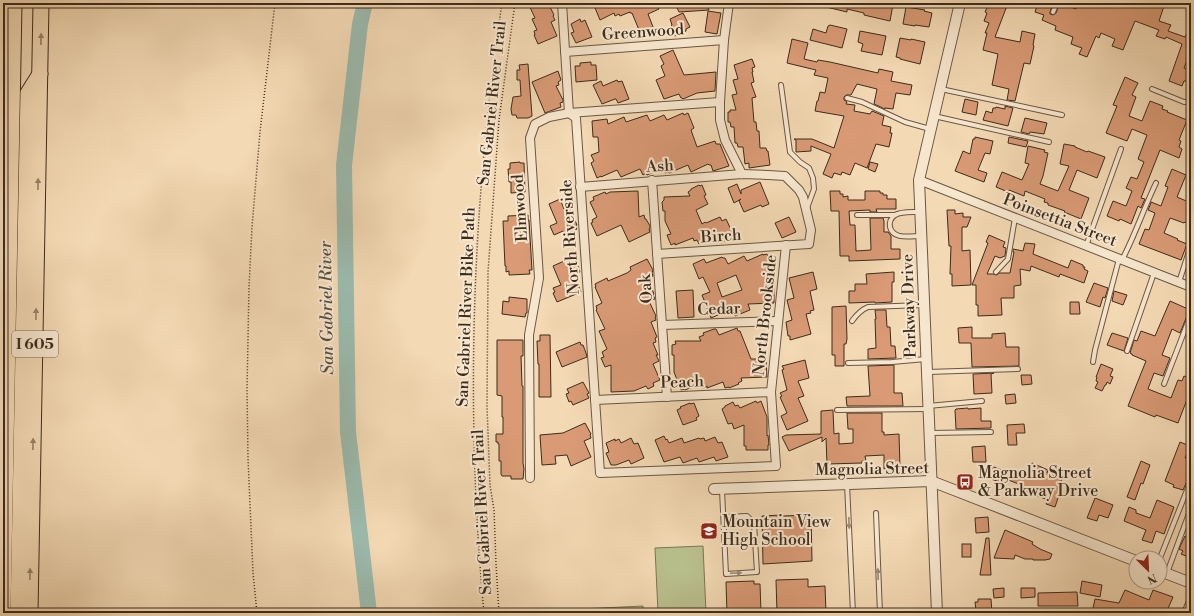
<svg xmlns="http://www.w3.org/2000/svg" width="1194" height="616" viewBox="0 0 1194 616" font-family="'Libre Bodoni',serif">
<rect width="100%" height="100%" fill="#f3d9b4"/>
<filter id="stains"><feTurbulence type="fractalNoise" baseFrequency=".005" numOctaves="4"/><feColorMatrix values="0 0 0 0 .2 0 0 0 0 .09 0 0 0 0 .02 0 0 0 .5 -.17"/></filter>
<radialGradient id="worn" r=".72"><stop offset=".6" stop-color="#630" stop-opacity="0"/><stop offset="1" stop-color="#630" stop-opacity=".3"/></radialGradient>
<g fill="#b9bf8e" stroke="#7a7656">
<polygon points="703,546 706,613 658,613 655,548"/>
<polygon points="643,606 644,613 560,613 560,610"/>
</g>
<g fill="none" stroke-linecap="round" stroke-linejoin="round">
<polyline stroke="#9bbaad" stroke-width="16" points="365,3 360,24 344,165 348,432 369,613"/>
</g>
<g fill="#d99a75" stroke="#3c2c1d" fill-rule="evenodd">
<polygon points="528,3 548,3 554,15 553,16 555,20 551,22 557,36 538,44 534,35 535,35 534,31 537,30 532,19 535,18"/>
<polygon points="593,3 656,3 659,9 648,14 655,32 642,37 632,13 630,13 630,12 620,16 619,14 615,16 614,13 600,20"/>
<polygon points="675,3 706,3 709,10 679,12"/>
<polygon points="823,3 891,3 893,4 890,21 864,15 864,13 847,9 847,12 822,6"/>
<polygon points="989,3 1008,3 995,37 1020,42 1022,31 1035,34 1033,45 1034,46 1030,64 1024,63 1015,101 1007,100 1009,89 992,85 998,54 983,50 987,33 985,33 989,23 984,21 987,13 985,12"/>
<polygon points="1038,3 1053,3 1050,12 1050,14 1053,15 1056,13 1060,3 1076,9 1078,3 1160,3 1159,5 1164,6 1159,21 1171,25 1168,31 1185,37 1191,24 1191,50 1184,68 1191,71 1186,81 1184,81 1182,86 1169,81 1182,44 1166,37 1165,39 1156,36 1159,30 1135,21 1123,50 1112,46 1115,39 1101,33 1099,38 1096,36 1087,57 1079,54 1082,48 1071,44 1073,37 1055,30 1056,26 1042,20 1044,15 1035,12"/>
<polygon points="906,7 925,10 924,11 932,13 929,27 915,25 915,26 903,24"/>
<polygon points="708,11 721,13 717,34 705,32"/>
<polygon points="683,13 690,27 686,29 686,31 675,36 671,26 672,25 670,19"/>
<polygon points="580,19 581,22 585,20 592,37 576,43 571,33 574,32 571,24"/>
<polygon points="830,25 847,29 842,48 810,40 813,29 826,33 828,26"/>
<polygon points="860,31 886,36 882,55 861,51 863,44 858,42"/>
<polygon points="900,38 911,40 911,39 925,42 920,64 900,59 900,58 896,57"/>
<polygon points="792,39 808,43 804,59 817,62 818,60 830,62 878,73 879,69 893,72 891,81 912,85 910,95 896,93 893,109 885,108 885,109 874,104 877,89 857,84 851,95 846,95 844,97 844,100 847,102 846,104 855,105 854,111 870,114 872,111 884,116 882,125 891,127 890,133 892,133 889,147 876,144 867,168 855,163 850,175 842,172 841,175 834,173 832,178 823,174 831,154 811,146 811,151 796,152 796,140 794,139 812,139 834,148 844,116 815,111 817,101 818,101 820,92 825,93 828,78 814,75 816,70 787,63"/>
<polygon points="673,50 684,75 716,72 715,91 697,93 683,99 682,98 681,98 679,94 664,99 656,80 665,76 661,66 664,64 660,56"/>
<polygon points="752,59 755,67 752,68 753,72 752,72 754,82 751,83 756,97 752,98 754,122 756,122 757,131 759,131 760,148 766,148 767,151 768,151 770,165 749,168 749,163 745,164 743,147 738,147 737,143 735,143 734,127 731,127 730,122 728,122 728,112 730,112 730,110 736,110 732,95 737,94 733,80 738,79 734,65"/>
<polygon points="591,62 591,65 596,65 597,80 576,82 575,66 580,66 580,63"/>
<polygon points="528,64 532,116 528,118 517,118 516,115 512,115 511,109 513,97 521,96 520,80 517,80 517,70 520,70 519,65"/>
<polygon points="558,71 561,80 558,82 559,85 556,86 563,100 563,102 560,103 561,107 545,113 532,82"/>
<polygon points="1125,77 1138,83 1132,95 1136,97 1129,116 1142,121 1150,101 1163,106 1162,109 1168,111 1167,112 1187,120 1179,140 1181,141 1179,147 1182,149 1179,158 1160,150 1141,198 1145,199 1141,208 1138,206 1131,224 1120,219 1119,221 1107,216 1113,201 1126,206 1132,191 1126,188 1131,177 1137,179 1144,162 1138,159 1147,135 1132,129 1127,141 1106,133 1117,106 1113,105"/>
<polygon points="617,80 618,82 622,81 629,99 618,103 616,99 615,99 602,104 593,85 601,81 603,86"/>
<polygon points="965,99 978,102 976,115 962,112"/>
<polygon points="1005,106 1013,108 1008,126 983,120 986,111 992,113 993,108 996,108 996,107 1005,109"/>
<polygon points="683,113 684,115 688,113 694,128 691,130 697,147 715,141 716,144 720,144 729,166 713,171 711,165 709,165 708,164 691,172 688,165 669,173 668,172 665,173 663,168 647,175 646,173 643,175 640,169 621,177 617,170 601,177 601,176 597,178 591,163 594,161 591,155 599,152 598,137 593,137 592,121 607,119 608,124 624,117 626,122 647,115 650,121 664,115 667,120"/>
<polygon points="1025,118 1047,123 1044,134 1030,132 1029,134 1021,132"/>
<polygon points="975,137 993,141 990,154 985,153 978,170 987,173 984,182 955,171 963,151 970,154 973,139 975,139"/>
<polygon points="1009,137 1028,141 1026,147 1008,143"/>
<polygon points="1064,144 1075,146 1075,147 1087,152 1088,151 1105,157 1097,178 1077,170 1069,190 1089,198 1081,219 1064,212 1065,211 1048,205 1048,203 1044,202 1045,199 1025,191 1024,196 1009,190 1008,192 996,187 1002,172 1022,180 1029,164 1025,163 1028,146 1045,150 1044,152 1048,153 1043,176 1040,184 1058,191 1069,166 1060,164"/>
<polygon points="520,162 520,163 524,163 525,192 511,193 511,182 509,182 508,169 510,169 510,163"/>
<polygon points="870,162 878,164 875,172 868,169"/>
<polygon points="1172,169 1186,175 1177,197 1191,203 1191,224 1185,222 1184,223 1170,218 1164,233 1178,239 1177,240 1187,244 1181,260 1139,244 1145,229 1149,230 1155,213 1148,210 1151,203 1151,202 1161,206 1168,187 1165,186"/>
<polygon points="760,182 769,204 762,207 761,205 744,212 739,201 741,199 734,203 728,188 737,184 741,194 741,190"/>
<polygon points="699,185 700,186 702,185 706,195 704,196 708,204 696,210 702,224 705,222 706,223 720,217 722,221 726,219 734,236 721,243 720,241 717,243 714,238 699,244 697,240 694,241 693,238 675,245 675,243 671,245 667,235 671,234 665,221 665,211 663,211 662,202 664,200 664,197 690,196 688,192 691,190 691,189"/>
<polygon points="638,191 639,217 644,215 645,219 646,219 650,226 650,228 649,229 650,232 629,242 621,225 597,236 591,223 593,222 592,220 597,217 590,202 594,200 593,197 605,192 606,194 610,192"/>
<polygon points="830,191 840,191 840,194 843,194 843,197 848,196 848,200 865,200 865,191 880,191 880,193 883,193 883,195 887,195 887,199 896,199 896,209 876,209 877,212 870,212 870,210 849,211 850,225 855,225 856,251 871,250 870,218 883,218 884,221 884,232 888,232 891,236 891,249 900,249 900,259 849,261 849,256 840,256 839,211 831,211"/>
<polygon points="560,199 564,209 569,207 577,225 575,226 577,229 565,235 563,231 554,235 550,226 557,223 549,204"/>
<polygon points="947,210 955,210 955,214 963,213 963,217 971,217 967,227 962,227 962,251 970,250 971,285 952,286 952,274 950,274 951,246 949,246"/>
<polygon points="528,215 528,220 529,220 532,270 529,270 530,274 509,275 509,271 506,272 506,266 505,266 503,221 508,221 508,216"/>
<polygon points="789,217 796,232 782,238 775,223"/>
<polygon points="989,235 1005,242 1003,247 1006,248 1005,256 1000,258 995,256 987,274 993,274 997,275 999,273 1010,273 1014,252 1013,252 1013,249 1023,251 1025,243 1035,244 1033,254 1068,268 1071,260 1083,265 1083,267 1085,267 1084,269 1088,271 1084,283 1060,274 1059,277 1031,266 1030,271 1020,269 1021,285 1014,286 1014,298 1001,298 1002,315 978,316 978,305 976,305 976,285 972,285 988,243 986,242"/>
<path d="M763,254V255L767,254L775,274H774V303L748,304L750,310L735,316L732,309L711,318L702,295L710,292L703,277L699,279L693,264L704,259L706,263L722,257L723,258H725L728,264L744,256L747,261ZM736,275L742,290L722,297L717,283Z"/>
<polygon points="573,257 579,268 578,268 580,272 574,275 581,292 557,302 553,293 555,292 553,288 561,285 553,266"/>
<polygon points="647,259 653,270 652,273 653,276 648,278 654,294 653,295 655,299 649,301 656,316 655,317 656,320 651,322 657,337 655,338 656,342 653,343 658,355 656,355 659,361 653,364 660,380 653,383 654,386 648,389 646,386 634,391 611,392 611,365 605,367 601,358 604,357 602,352 607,349 599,331 605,329 596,310 597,309 596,306 602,303 595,287 596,287 595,284 607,278 608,281 627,273 631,270 630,267"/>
<polygon points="813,272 817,289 810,291 814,310 810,311 811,313 806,314 811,334 790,340 790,336 788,336 786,322 792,320 787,300 794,298 789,278"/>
<polygon points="894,272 894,282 892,282 892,302 875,303 875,302 849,303 849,291 855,291 855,284 867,284 866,274"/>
<polygon points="1094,283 1108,288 1105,298 1103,297 1100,307 1086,302"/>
<polygon points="693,290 694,317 678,318 676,291"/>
<polygon points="1114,291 1127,295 1123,305 1112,301"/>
<polygon points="509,297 527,299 527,313 526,313 525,317 502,314 503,301 509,302"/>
<polygon points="1170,301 1188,309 1187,310 1189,311 1180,333 1172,329 1162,355 1170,358 1163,376 1154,373 1148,389 1171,398 1178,380 1182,381 1184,376 1191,379 1191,389 1178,423 1156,415 1155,417 1128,406 1146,361 1132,355 1132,354 1130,353 1134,340 1137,341 1141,331 1155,336"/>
<polygon points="1070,302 1079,302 1080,314 1070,314"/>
<polygon points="846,306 847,339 846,344 844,344 844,366 835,366 835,355 832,355 832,307"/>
<polygon points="875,310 886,310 887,327 890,327 891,346 895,346 896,358 868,359 868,349 876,348 875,319 876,319"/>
<polygon points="972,327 972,338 992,338 992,334 1005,333 1006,347 1019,347 1019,366 972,367 971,343 959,343 958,328"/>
<polygon points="737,328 738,331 740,331 751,359 766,359 767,377 741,378 742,381 738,383 739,384 729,388 729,387 725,388 723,382 707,388 707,386 703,388 701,383 685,390 685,389 681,390 674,372 674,355 672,355 672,345 676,344 675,341 701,341 699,337 704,335 703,333 714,329 716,329 719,335"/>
<polygon points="1112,333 1128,338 1124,351 1107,345"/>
<polygon points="540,335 550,335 551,397 539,397 539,364 538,364 537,341 540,341"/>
<polygon points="497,340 523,340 523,356 521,356 522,386 523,386 523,463 524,469 523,479 511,479 511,476 502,476 501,474 501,461 499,461 499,444 498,444 498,442 496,442 496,434 503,434 503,417 502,417 502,396 497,395"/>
<polygon points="580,342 581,345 583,345 586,353 587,357 562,367 556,352"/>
<polygon points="805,360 809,378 798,381 804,396 798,398 808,421 787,430 781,416 787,413 780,397 782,396 780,393 787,390 782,370 784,369 782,366"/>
<polygon points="1101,364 1113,369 1110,376 1113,377 1110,384 1107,382 1106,385 1105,385 1102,391 1095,388 1098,382 1096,381 1097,377 1096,377"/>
<polygon points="894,365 894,393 902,393 903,406 847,406 846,397 870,396 868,366"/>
<polygon points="994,373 991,374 992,393 974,394 973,374"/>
<polygon points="1021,375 1031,375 1032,384 1022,385"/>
<polygon points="583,382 589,393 587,394 589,398 573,405 571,401 569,402 566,394 569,393 567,389"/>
<polygon points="1015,394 1016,403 1006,404 1005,395"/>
<polygon points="756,401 757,403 761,401 767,417 767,436 768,435 769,445 768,445 768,450 746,450 746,446 744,446 744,425 734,429 732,423 728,424 722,409 725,407 725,406 733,402 735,406 738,405 740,408"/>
<polygon points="690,403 690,404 694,403 699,416 696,418 697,420 683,425 677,410 681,408 680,407"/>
<polygon points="968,408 968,409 981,408 981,421 991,421 991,428 956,429 955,410 956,409"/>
<polygon points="833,410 834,434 839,433 839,444 853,443 853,429 848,429 847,413 882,413 882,432 884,432 884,435 899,434 900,468 884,469 884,455 865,456 866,461 862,461 862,463 827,464 826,438 822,442 822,437 789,451 782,437 786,435 821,434 821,411"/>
<polygon points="585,423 591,434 590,435 591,438 584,441 591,457 571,466 567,455 555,456 556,464 542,465 540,435 563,433"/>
<polygon points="1024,424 1025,433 1016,433 1017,445 1008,445 1007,425"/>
<polygon points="664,436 666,440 667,439 669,443 682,438 684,443 699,438 700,439 704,438 705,441 715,437 718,443 722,442 728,457 716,461 714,457 699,462 697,458 683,463 680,457 664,462 655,440"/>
<polygon points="631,438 634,444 638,443 644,458 631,464 629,460 616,465 611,465 606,453 609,452 606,443 615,439 615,441 619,439 621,443"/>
<polygon points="1180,442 1190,446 1185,458 1191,460 1191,475 1188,479 1183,490 1173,487 1174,485 1165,481"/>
<polygon points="985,446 986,462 973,462 972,447"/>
<polygon points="1141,461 1150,465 1143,484 1141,483 1135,500 1127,497"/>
<polygon points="1032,463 1048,470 1047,473 1062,479 1057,489 1060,490 1060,492 1055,507 1046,504 1048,500 1025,491 1026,487 1006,479 1005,484 983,476 987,464 1008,473 1009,470 1026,476"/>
<polygon points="1095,498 1113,505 1108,518 1099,515 1097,521 1087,518"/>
<polygon points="1157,500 1174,507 1164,534 1156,531 1152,543 1142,540 1146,530 1124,521 1129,507 1136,510 1136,513 1150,518"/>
<polygon points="782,515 782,516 811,515 812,561 763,564 762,516"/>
<polygon points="988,517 989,532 976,533 975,518"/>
<polygon points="1005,530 1033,542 1032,544 1040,549 1052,554 1050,559 1045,560 1033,560 1033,559 1025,559 1015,555 1014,559 994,558"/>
<polygon points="1185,536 1191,539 1191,558 1181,554 1183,551 1179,549"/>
<polygon points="986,538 989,538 991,575 980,575"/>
<rect x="962" y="544" width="9" height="13"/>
<polygon points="808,579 808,587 825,586 826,613 777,613 776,580"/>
<polygon points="754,581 754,584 760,584 761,613 727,613 726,582"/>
<polygon points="1082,581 1102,585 1100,597 1080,593"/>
<polygon points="1004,588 1004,597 994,598 993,589"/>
<polygon points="1021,588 1035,588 1035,597 1021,598"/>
<polygon points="1125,590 1149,600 1153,590 1173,597 1166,613 1092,613 1095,599 1119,603"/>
<polygon points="1077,592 1078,606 1038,606 1038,593"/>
<polygon points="978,599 991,599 992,613 978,613 978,611 976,611 975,602 978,602"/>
</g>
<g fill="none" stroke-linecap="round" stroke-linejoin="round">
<g stroke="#6a5743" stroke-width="6">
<g id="service">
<polyline points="1053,12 1057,3"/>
<polyline points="781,85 790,152 800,162 809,168 813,178 814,189 807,208"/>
<polyline points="941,89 1062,115"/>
<polyline points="1152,89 1184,102 1188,102 1191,97"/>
<polyline points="847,98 862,102 905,122 930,129"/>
<polyline points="934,116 1049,142"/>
<path d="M920,212C913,212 901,211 895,215C891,218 889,222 890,227C893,240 910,236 921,236"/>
<polyline points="857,215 895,215"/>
<polyline points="1086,246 1121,149"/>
<path d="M1122,260C1135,235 1144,208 1156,183"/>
<polyline points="996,272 1008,259 1015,218"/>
<polyline points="1179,282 1191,245"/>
<path d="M852,321C857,314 861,310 868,307L923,305"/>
<polyline points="1127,351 1154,273"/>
<polyline points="1093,362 1095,350 1119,259"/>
<polyline points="848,363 892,362 926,359"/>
<polyline points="928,372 1018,369"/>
<polyline points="1164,384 1191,314"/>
<polyline points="928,406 982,401"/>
<polyline points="837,410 928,409"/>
<polyline points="930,433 991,432"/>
<polyline points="847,484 853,613"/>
<polyline points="722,490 726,574 757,572 754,523 747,516 724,517"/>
<polyline points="876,513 880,613"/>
<polyline points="1160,558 1191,480"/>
<polyline points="1167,573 1191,508"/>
<polyline points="1184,613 1191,596"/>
</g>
</g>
<g stroke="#6a5743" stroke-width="10">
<g id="minor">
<polyline points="562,3 569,113 576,118 600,473 776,466 771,392 786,245"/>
<polyline points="729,3 724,40 720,102 720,120 725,140 742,174"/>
<polyline points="565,52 724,40"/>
<polyline points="652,180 667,397"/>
<polyline points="919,180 1191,287"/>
<polyline points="580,187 742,174 768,175 785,176 799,190 803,197 811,230 809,244 657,254"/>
<polyline points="662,325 778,321"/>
<polyline points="595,400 771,392"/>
<polyline points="530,478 529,335 539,278 530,138 535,124 549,117 569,113 720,102"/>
</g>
</g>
<g stroke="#6a5743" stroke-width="12">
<g id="tertiary">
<polyline points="714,489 931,481 1136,561"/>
<polyline points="1160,571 1191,583"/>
<polyline points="937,613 919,180 960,3"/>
</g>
</g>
<g stroke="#3c2c1d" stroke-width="17">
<g id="motorway">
<polyline points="3,612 14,3"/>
<polyline points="18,613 28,93 40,74"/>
<polyline points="30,613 41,3"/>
</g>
</g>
<g stroke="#3c2c1d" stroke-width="1.5" stroke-dasharray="1 2" stroke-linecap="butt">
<polyline points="257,613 253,573 248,458 247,390 249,287 252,227 260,132 275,3"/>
<path d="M484,613C465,410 472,204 502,3"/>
<polyline points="499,613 496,564 494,510 490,485 487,407 488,272 499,120 515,3"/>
</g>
<use href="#service" stroke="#f7e6ce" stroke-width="4"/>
<use href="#minor" stroke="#f7e6ce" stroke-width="8"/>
<use href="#tertiary" stroke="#f7e6ce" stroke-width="10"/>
<use href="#motorway" stroke="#f3d9b4" stroke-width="15"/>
</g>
<defs><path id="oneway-solid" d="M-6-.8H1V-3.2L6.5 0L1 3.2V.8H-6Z"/></defs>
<g fill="#988268">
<use href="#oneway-solid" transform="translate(41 39) rotate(-89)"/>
<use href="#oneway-solid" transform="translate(38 184) rotate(-89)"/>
<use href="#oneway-solid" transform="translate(36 314) rotate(-89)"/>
<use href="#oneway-solid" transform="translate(33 444) rotate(-89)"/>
<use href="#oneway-solid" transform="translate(30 574) rotate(-89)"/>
</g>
<g fill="#9a8976">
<use href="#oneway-solid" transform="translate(849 523) rotate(88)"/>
<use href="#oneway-solid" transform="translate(736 573) rotate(-3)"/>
<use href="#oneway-solid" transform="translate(878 574) rotate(-92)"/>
</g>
<defs>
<g id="bus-square" transform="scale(0.9)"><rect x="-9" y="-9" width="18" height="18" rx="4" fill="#8f2418" stroke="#f7e6ce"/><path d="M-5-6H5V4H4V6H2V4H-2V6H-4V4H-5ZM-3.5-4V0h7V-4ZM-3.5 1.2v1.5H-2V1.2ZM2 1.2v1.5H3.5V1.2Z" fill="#fff"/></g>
<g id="school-square" transform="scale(0.9)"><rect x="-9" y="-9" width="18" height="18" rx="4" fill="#8f2418" stroke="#f7e6ce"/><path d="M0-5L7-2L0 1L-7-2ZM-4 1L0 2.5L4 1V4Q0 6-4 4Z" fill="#fff"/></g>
</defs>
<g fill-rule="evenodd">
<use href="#bus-square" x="965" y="482"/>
<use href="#school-square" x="709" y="531"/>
</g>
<g text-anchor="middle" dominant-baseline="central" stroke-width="4" stroke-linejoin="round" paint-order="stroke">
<rect fill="#f7e6ce" stroke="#746452" stroke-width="1" x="12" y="331" width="46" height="26" rx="3"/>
<g font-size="15" font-weight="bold" fill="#3c2c1d">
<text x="35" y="344">I 605</text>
</g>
<g font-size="16" fill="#3c2c1d" stroke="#f7e6ce">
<text transform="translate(643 32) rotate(-4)">Greenwood</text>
<text transform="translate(492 103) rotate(-84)">San Gabriel River Trail</text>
<text transform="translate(660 166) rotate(-4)">Ash</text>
<text transform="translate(520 208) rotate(-94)">Elmwood</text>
<text transform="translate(1060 220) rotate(21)">Poinsettia Street</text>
<text transform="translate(721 236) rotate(-4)">Birch</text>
<text transform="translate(570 237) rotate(-94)">North Riverside</text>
<text transform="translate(646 289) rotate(-94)">Oak</text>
<text transform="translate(909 306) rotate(-92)">Parkway Drive</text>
<text transform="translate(466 307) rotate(-88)">San Gabriel River Bike Path</text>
<text transform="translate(719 309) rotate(-2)">Cedar</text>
<text transform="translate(765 315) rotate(-84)">North Brookside</text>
<text transform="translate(682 382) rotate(-2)">Peach</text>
<text transform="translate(872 469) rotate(-1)">Magnolia Street</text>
<text transform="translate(482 512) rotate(-93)">San Gabriel River Trail</text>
</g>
<g font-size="16" fill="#3c2c1d" stroke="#f7e6ce" text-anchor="start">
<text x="978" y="473">Magnolia Street<tspan x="978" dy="18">&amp; Parkway Drive</tspan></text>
<text x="722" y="522">Mountain View<tspan x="722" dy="18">High School</tspan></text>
</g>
<g font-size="17" font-style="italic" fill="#545041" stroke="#f7e6ce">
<text transform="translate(327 308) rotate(-91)">San Gabriel River</text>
</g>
</g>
<rect width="1194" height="616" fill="none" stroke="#f3d9b4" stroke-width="16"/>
<rect x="4" y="4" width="1186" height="608" fill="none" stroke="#3c2c1d" stroke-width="2"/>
<rect x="8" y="8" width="1178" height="600" fill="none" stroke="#3c2c1d"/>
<g transform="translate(1148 570) rotate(156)"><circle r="19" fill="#f7e6ce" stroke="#ac9c87"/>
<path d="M0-3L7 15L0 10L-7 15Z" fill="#8f2418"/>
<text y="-6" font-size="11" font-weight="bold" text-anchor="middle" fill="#3c2c1d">N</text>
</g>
<rect width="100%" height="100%" filter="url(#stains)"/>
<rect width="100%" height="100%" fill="url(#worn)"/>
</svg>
